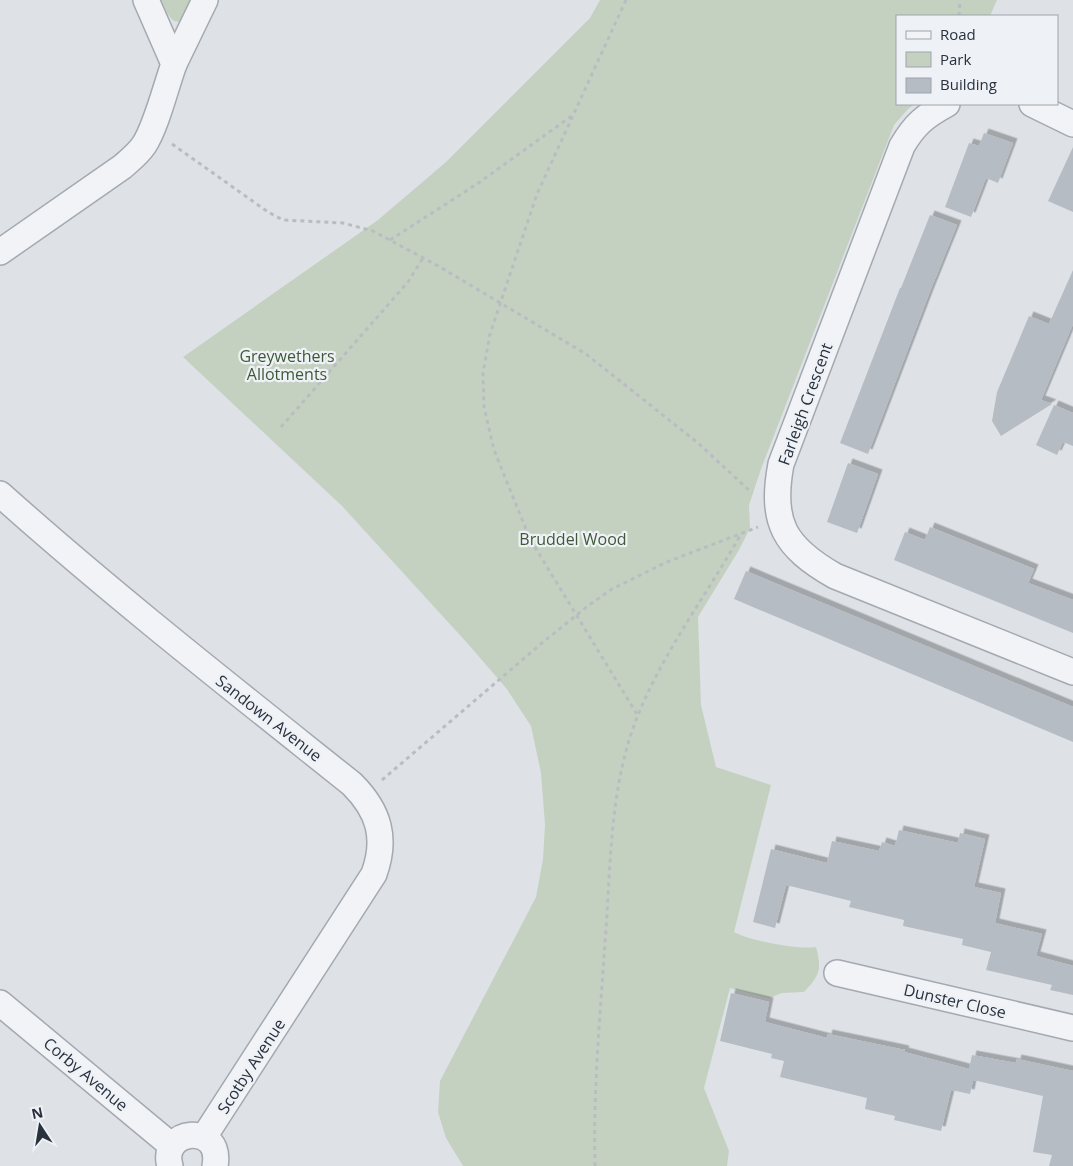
<svg xmlns="http://www.w3.org/2000/svg" width="1073" height="1166" viewBox="0 0 1073 1166" font-family="'Open Sans',sans-serif">
<defs>
<filter id="shadow"><feDropShadow dx="4.5" dy="-4.5" stdDeviation="0" flood-color="#0004"/></filter>
</defs>
<rect width="100%" height="100%" fill="#dee2e7"/>
<g fill="#c5d1c0">
<path d="M161,0H193C190,6 188,13 184,18C173,31 164,7 161,0Z"/>
<path d="M600,0H997L990,16H897V104H915L908,109L894,125L761,469L749,505L750,528L739,550L698,617L701,705L716,767L771,785L734,932C751,941 798,950 816,947C822,969 820,975 804,992L782,993L769,998L730,988L704,1088L729,1151L727,1166H463L446,1138L438,1112L440,1081L536,897L543,859L545,825L541,773L531,726L506,688L468,644L342,506L183,357L378,220L446,162L590,18Z"/>
</g>
<g fill="#b6bcc4" filter="url(#shadow)">
<polygon points="984,133 1013,143 998,183 986,178 971,217 945,207 969,143 979,146"/>
<polygon points="1073,147 1073,212 1048,201"/>
<polygon points="930,215 957,225 929,294 868,454 840,443 900,288 901,288"/>
<polygon points="1073,270 1073,324 1041,400 1052,404 1001,436 992,421 997,392 1029,316 1049,324"/>
<polygon points="1054,405 1073,413 1073,446 1063,442 1057,455 1036,445"/>
<polygon points="848,463 878,474 857,533 827,522"/>
<polygon points="930,527 1034,569 1028,583 1073,600 1073,633 894,560 905,532 925,540"/>
<polygon points="746,571 1073,707 1073,742 734,599"/>
<polygon points="899,830 958,843 960,833 985,839 974,887 1001,893 995,923 1042,934 1036,956 1073,966 1073,995 1050,990 1052,985 986,970 991,952 962,945 963,939 903,926 904,920 849,907 851,901 786,885 775,928 753,922 771,849 827,863 832,841 879,851 882,842 895,846"/>
<polygon points="731,993 769,1002 765,1022 827,1038 828,1034 905,1050 904,1052 969,1069 972,1055 1016,1063 1017,1059 1073,1071 1073,1166 1049,1166 1052,1155 1033,1152 1043,1096 973,1080 970,1094 951,1090 941,1131 894,1120 895,1116 865,1109 867,1098 780,1077 784,1061 771,1058 772,1054 720,1041"/>
</g>
<g fill="none" stroke-linecap="round" stroke-linejoin="round">
<g stroke="#a4a9b1" stroke-width="28">
<g id="street">
<polyline points="174,64 205,0"/>
<path d="M947,104C925,116 915,124 902,146L781,464C770,522 784,547 835,576L1073,672"/>
<polyline points="1032,104 1073,124"/>
<path d="M0,252L122,167C130,160 138,154 144,145C156,127 166,86 174,64L146,0"/>
<path d="M0,494C113,595 233,689 352,784C379,811 387,838 374,874L204,1137"/>
<polyline points="837,973 1073,1028"/>
<polyline points="0,1003 172,1146"/>
<path d="M170,1166C159,1129 223,1121 215,1166"/>
</g>
</g>
<g stroke="#b9bdc2" stroke-width="3" stroke-dasharray="4 4" stroke-linecap="butt">
<polyline points="626,0 537,194 490,334 483,373 484,407 494,450 530,539 638,716"/>
<polyline points="959,16 960,0"/>
<polyline points="172,144 268,212 283,220 343,223 373,231 440,267 586,354 698,443 752,493"/>
<polyline points="390,240 477,184 573,115"/>
<polyline points="281,427 408,282 423,258"/>
<polyline points="382,780 542,643 589,605 612,589 667,562 758,527"/>
<path d="M595,1166C593,1092 600,1017 605,943C611,867 609,786 638,715C664,651 707,594 741,534"/>
</g>
<use href="#street" stroke="#f1f3f6" stroke-width="25"/>
</g>
<g text-anchor="middle" dominant-baseline="central" stroke-width="4.5" stroke-linejoin="round" paint-order="stroke">
<g font-size="16" fill="#3e5936" stroke="#eef1f5">
<text x="287" y="356">Greywethers<tspan x="287" dy="18">Allotments</tspan></text>
<text x="573" y="539">Bruddel Wood</text>
</g>
<g font-size="16" fill="#28313e" stroke="#eef1f5">
<text transform="translate(805 404) rotate(-70)">Farleigh Crescent</text>
<text transform="translate(269 718) rotate(38)">Sandown Avenue</text>
<text transform="translate(955 1001) rotate(13)">Dunster Close</text>
<text transform="translate(251 1066) rotate(-57)">Scotby Avenue</text>
<text transform="translate(86 1074) rotate(40)">Corby Avenue</text>
</g>
</g>
<rect x="896" y="15" width="162" height="90" fill="#eef1f5" stroke="#9fa4ac"/>
<rect x="906" y="31" width="25" height="8" fill="#f1f3f6" stroke="#9fa4ac"/>
<text x="940" y="40" font-size="15" fill="#28313e">Road</text>
<rect x="906" y="52" width="25" height="15" fill="#c5d1c0" stroke="#9fa4ac"/>
<text x="940" y="65" font-size="15" fill="#28313e">Park</text>
<rect x="906" y="78" width="25" height="15" fill="#b6bcc4" stroke="#9fa4ac"/>
<text x="940" y="90" font-size="15" fill="#28313e">Building</text>
<g transform="translate(40 1126) rotate(348)" stroke="#eef1f5" stroke-width="4" paint-order="stroke">
<path d="M0-4L9 19L0 12L-9 19Z" fill="#28313e"/>
<text y="-8" font-size="14" font-weight="bold" text-anchor="middle" fill="#28313e">N</text>
</g>
</svg>
